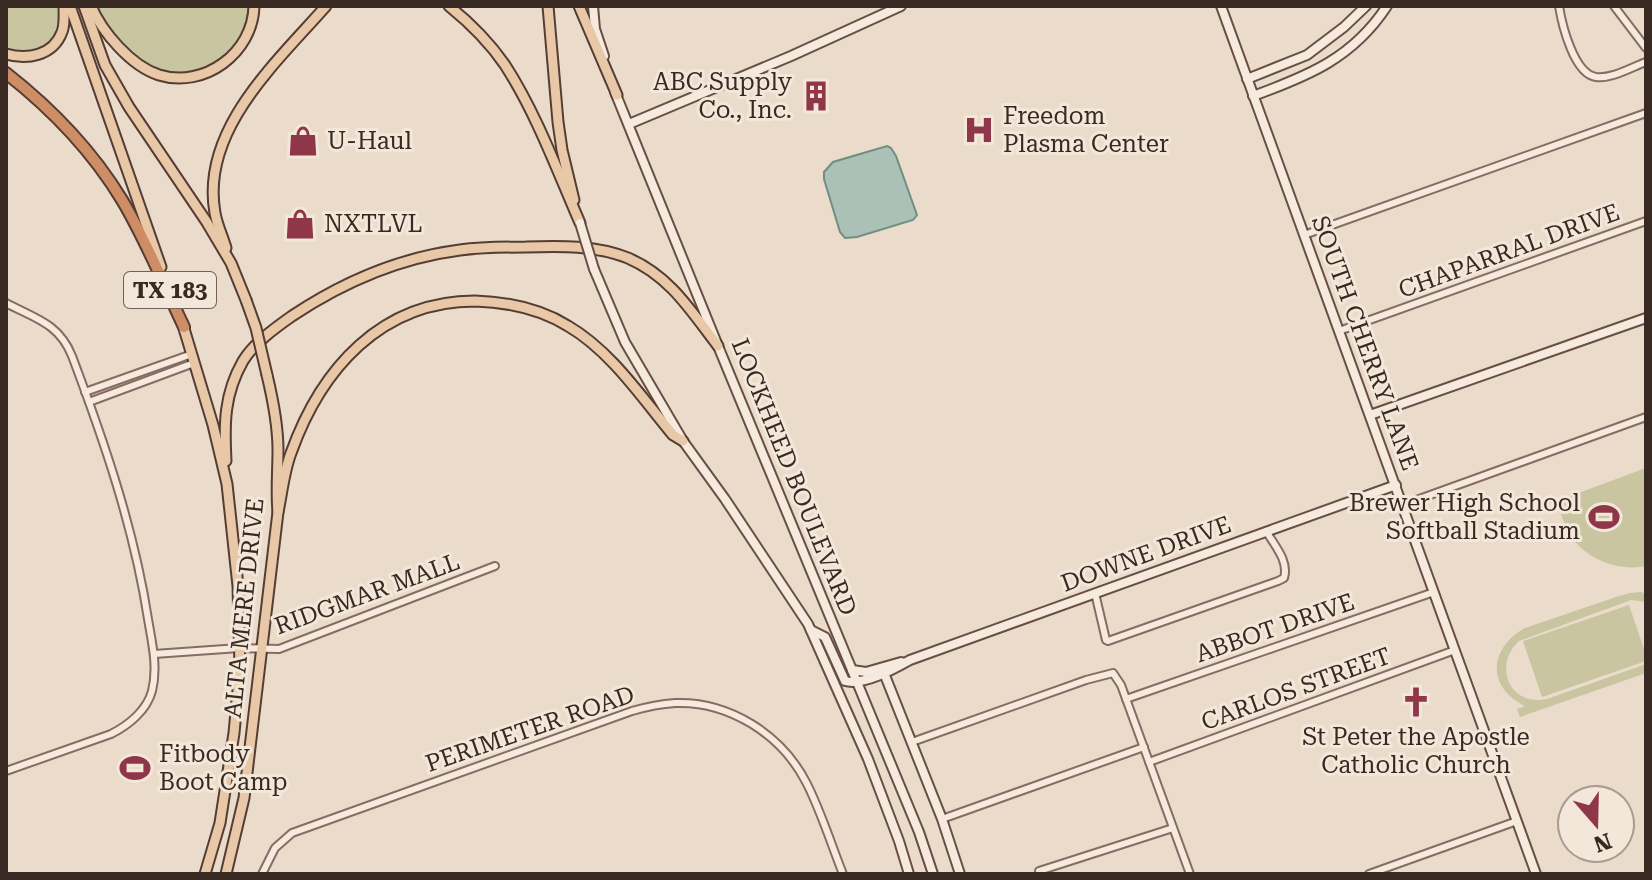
<svg xmlns="http://www.w3.org/2000/svg" width="1652" height="880" viewBox="0 0 1652 880" font-family="'Roboto Serif',serif">
<rect width="100%" height="100%" fill="#ebdbcb"/>
<g fill="#c8c5a0">
<path d="M6,6H61C60,42 43,63 6,49Z"/>
<path d="M96,6H250C249,14 249,23 246,30C227,69 181,87 142,63C126,53 104,23 96,6Z"/>
<path d="M1646,468V566C1617,572 1583,558 1568,532C1563,523 1561,511 1557,501Z"/>
<path d="M1641,592L1646,594V602L1631,600L1519,641C1491,667 1512,710 1550,698L1646,664V673L1520,717L1517,709L1525,706C1486,687 1489,648 1525,628L1619,596L1630,593Z"/>
<polygon points="1629,605 1646,655 1646,661 1542,697 1523,641"/>
</g>
<polygon fill="#abc0b6" stroke="#728e82" stroke-width="2" points="887,146 891,148 896,156 917,215 913,220 857,237 845,238 840,232 824,179 824,172 833,162"/>
<g fill="none" stroke-linecap="round" stroke-linejoin="round">
<g stroke="#866d61" stroke-width="10">
<g id="street">
<path d="M1559,6C1562,25 1574,74 1596,77C1612,79 1632,67 1646,62"/>
<polyline points="1614,6 1646,48"/>
<polyline points="1304,235 1646,113"/>
<path d="M6,303C34,318 59,323 72,356C104,441 134,528 148,619C152,643 158,667 152,691C147,710 129,725 111,734L6,771"/>
<polyline points="1339,331 1646,221"/>
<polyline points="85,392 192,354"/>
<polyline points="89,402 194,363"/>
<polyline points="1404,507 1408,503 1646,417"/>
<path d="M1095,593L1106,640L1108,641L1278,581L1284,578C1289,561 1275,546 1266,531"/>
<polyline points="154,654 239,648 279,649 495,566"/>
<polyline points="1126,699 1434,592"/>
<polyline points="912,742 1086,680 1113,673 1121,685 1190,874"/>
<polyline points="1149,762 1455,650"/>
<polyline points="942,819 1144,747"/>
<polyline points="1039,871 1173,828"/>
<path d="M262,874L275,848L292,833L632,711C646,707 660,704 675,703C729,701 781,734 806,782C821,811 831,844 843,874"/>
<polyline points="1369,874 1517,821"/>
</g>
</g>
<g stroke="#684f44" stroke-width="12">
<g id="secondary">
<polyline points="593,6 595,29 604,56"/>
<polyline points="1221,6 1536,874"/>
<polyline points="1247,79 1307,55 1344,27 1366,6"/>
<polyline points="615,92 718,346 919,832 933,874"/>
<path d="M1253,96C1308,76 1353,58 1387,6"/>
<polyline points="629,124 791,56 901,6"/>
<polyline points="594,269 625,342 683,441 725,499 808,624 868,759 899,841 909,874"/>
<polyline points="1370,415 1646,318"/>
<path d="M811,630L825,637L845,681C863,686 894,669 910,660L1396,485"/>
<polyline points="852,670 866,672 901,662"/>
<polyline points="884,673 942,819 960,874"/>
</g>
</g>
<g stroke="#543d34" stroke-width="13">
<g id="primary">
<polyline points="70,6 161,267"/>
<polyline points="84,6 105,65 129,107 206,221 231,263 246,300"/>
<path d="M91,6C102,32 131,66 159,75C204,89 253,53 254,6"/>
<path d="M449,6C470,23 490,43 505,65C536,113 557,170 580,223"/>
<polyline points="548,6 558,122 562,150 574,200"/>
<polyline points="579,6 617,95"/>
<path d="M6,54C27,60 53,56 62,32C65,25 64,14 64,6"/>
<path d="M226,248C223,237 217,225 215,213C200,130 277,62 326,6"/>
<polyline points="182,322 213,425 227,484 238,586 240,668 234,733 220,823 205,874"/>
<path d="M226,461C224,424 224,394 243,361C254,343 275,328 292,316C343,282 398,258 460,250C482,247 504,247 526,247C561,246 595,245 628,258C670,276 691,311 718,346"/>
<path d="M278,512C282,493 284,471 291,453C321,369 381,301 475,301C508,302 539,308 568,326C611,351 642,398 673,435L683,441"/>
<path d="M226,874L244,798L278,512C276,491 278,471 278,450C278,424 273,400 267,375"/>
</g>
</g>
<g stroke="#543d34" stroke-width="14">
<path id="highway" d="M6,73C52,109 91,149 122,200C146,240 164,285 184,327"/>
</g>
<use href="#street" stroke="#f6eade" stroke-width="6"/>
<use href="#secondary" stroke="#f6eade" stroke-width="8"/>
<use href="#primary" stroke="#e9c8a8" stroke-width="9"/>
<use href="#highway" stroke="#cf8d66" stroke-width="10"/>
<g stroke="#684f44" stroke-width="12" stroke-linecap="butt">
<polyline id="secondary-bridge" points="580,223 594,269"/>
</g>
<g stroke="#543d34" stroke-width="13" stroke-linecap="butt">
<polyline id="primary-bridge" points="246,300 256,328 267,375"/>
</g>
<use href="#secondary-bridge" stroke="#f6eade" stroke-width="8"/>
<use href="#primary-bridge" stroke="#e9c8a8" stroke-width="9"/>
</g>
<defs>
<g id="building-bare" transform="scale(2.4)"><path d="M-4-6H4V6H1V3H-1V6H-4ZM-2.5-4.3h1.7v1.8h-1.7ZM.8-4.3h1.7v1.8H.8ZM-2.5-1h1.7V.8h-1.7ZM.8-1h1.7V.8H.8Z" fill="#8f3748" stroke="#f3e7da" stroke-width="2.5" paint-order="stroke"/></g>
<g id="hospital-bare" transform="scale(2.4)"><path d="M-5-5h3v3.5h4V-5h3V5h-3V1.5h-4V5h-3Z" fill="#8f3748" stroke="#f3e7da" stroke-width="2.5" paint-order="stroke"/></g>
<g id="shop-bare" transform="scale(2.4)"><path d="M-5-2.5h2.3a2.7 3.5 0 0 1 5.4 0H5L5.5 6h-11ZM-1.5-2.5h3a1.5 2.3 0 0 0-3 0Z" fill="#8f3748" stroke="#f3e7da" stroke-width="2.5" paint-order="stroke"/></g>
<g id="stadium-bare" transform="scale(2.4)"><path d="M0-5a6.5 5 0 1 0 0 10a6.5 5 0 1 0 0-10ZM-3.5-1.8h7v3.6h-7Z" fill="#8f3748" stroke="#f3e7da" stroke-width="2.5" paint-order="stroke"/></g>
<g id="church-bare" transform="scale(2.4)"><path d="M-1.2-6h2.4v3.5h3.3v2.4h-3.3V6h-2.4V-.1h-3.3v-2.4h3.3Z" fill="#8f3748" stroke="#f3e7da" stroke-width="2.5" paint-order="stroke"/></g>
</defs>
<g fill-rule="evenodd">
<use href="#building-bare" x="816" y="96"/>
<use href="#hospital-bare" x="979" y="130"/>
<use href="#shop-bare" x="303" y="141"/>
<use href="#shop-bare" x="300" y="224"/>
<use href="#stadium-bare" x="1604" y="517"/>
<use href="#church-bare" x="1416" y="702"/>
<use href="#stadium-bare" x="135" y="768"/>
</g>
<g text-anchor="middle" dominant-baseline="central" stroke-width="6" stroke-linejoin="round" paint-order="stroke">
<rect fill="#f3e7da" stroke="#706259" stroke-width="2" x="124" y="272" width="92" height="36" rx="6"/>
<g font-size="22" font-weight="bold" fill="#382922">
<text x="170" y="290">TX 183</text>
</g>
<g font-size="24" fill="#382922" stroke="#f3e7da" text-anchor="start">
<text x="792" y="82" text-anchor="end">ABC Supply<tspan x="792" dy="28">Co., Inc.</tspan></text>
<text x="1003" y="116">Freedom<tspan x="1003" dy="28">Plasma Center</tspan></text>
<text x="327" y="141">U-Haul</text>
<text x="324" y="224">NXTLVL</text>
<text x="1580" y="503" text-anchor="end">Brewer High School<tspan x="1580" dy="28">Softball Stadium</tspan></text>
<text x="1416" y="737" text-anchor="middle">St Peter the Apostle<tspan x="1416" dy="28">Catholic Church</tspan></text>
<text x="159" y="754">Fitbody<tspan x="159" dy="28">Boot Camp</tspan></text>
</g>
<g font-size="24" fill="#382922" stroke="#f3e7da">
<text transform="translate(1509 251) rotate(-20)">CHAPARRAL DRIVE</text>
<text transform="translate(1365 343) rotate(70)">SOUTH CHERRY LANE</text>
<text transform="translate(794 477) rotate(68)">LOCKHEED BOULEVARD</text>
<text transform="translate(1146 554) rotate(-20)">DOWNE DRIVE</text>
<text transform="translate(367 594) rotate(-20)">RIDGMAR MALL</text>
<text transform="translate(244 608) rotate(-84)">ALTA MERE DRIVE</text>
<text transform="translate(1275 628) rotate(-19)">ABBOT DRIVE</text>
<text transform="translate(1296 689) rotate(-20)">CARLOS STREET</text>
<text transform="translate(530 729) rotate(-19)">PERIMETER ROAD</text>
</g>
</g>
<rect width="1652" height="880" fill="none" stroke="#382922" stroke-width="16"/>
<g transform="translate(1596 824) rotate(160)"><circle r="38" fill="#f3e7da" stroke="#a89b90" stroke-width="2"/>
<path d="M0-6L14 30L0 20L-14 30Z" fill="#8f3748"/>
<text y="-12" font-size="22" font-weight="bold" text-anchor="middle" fill="#382922">N</text>
</g>
</svg>
